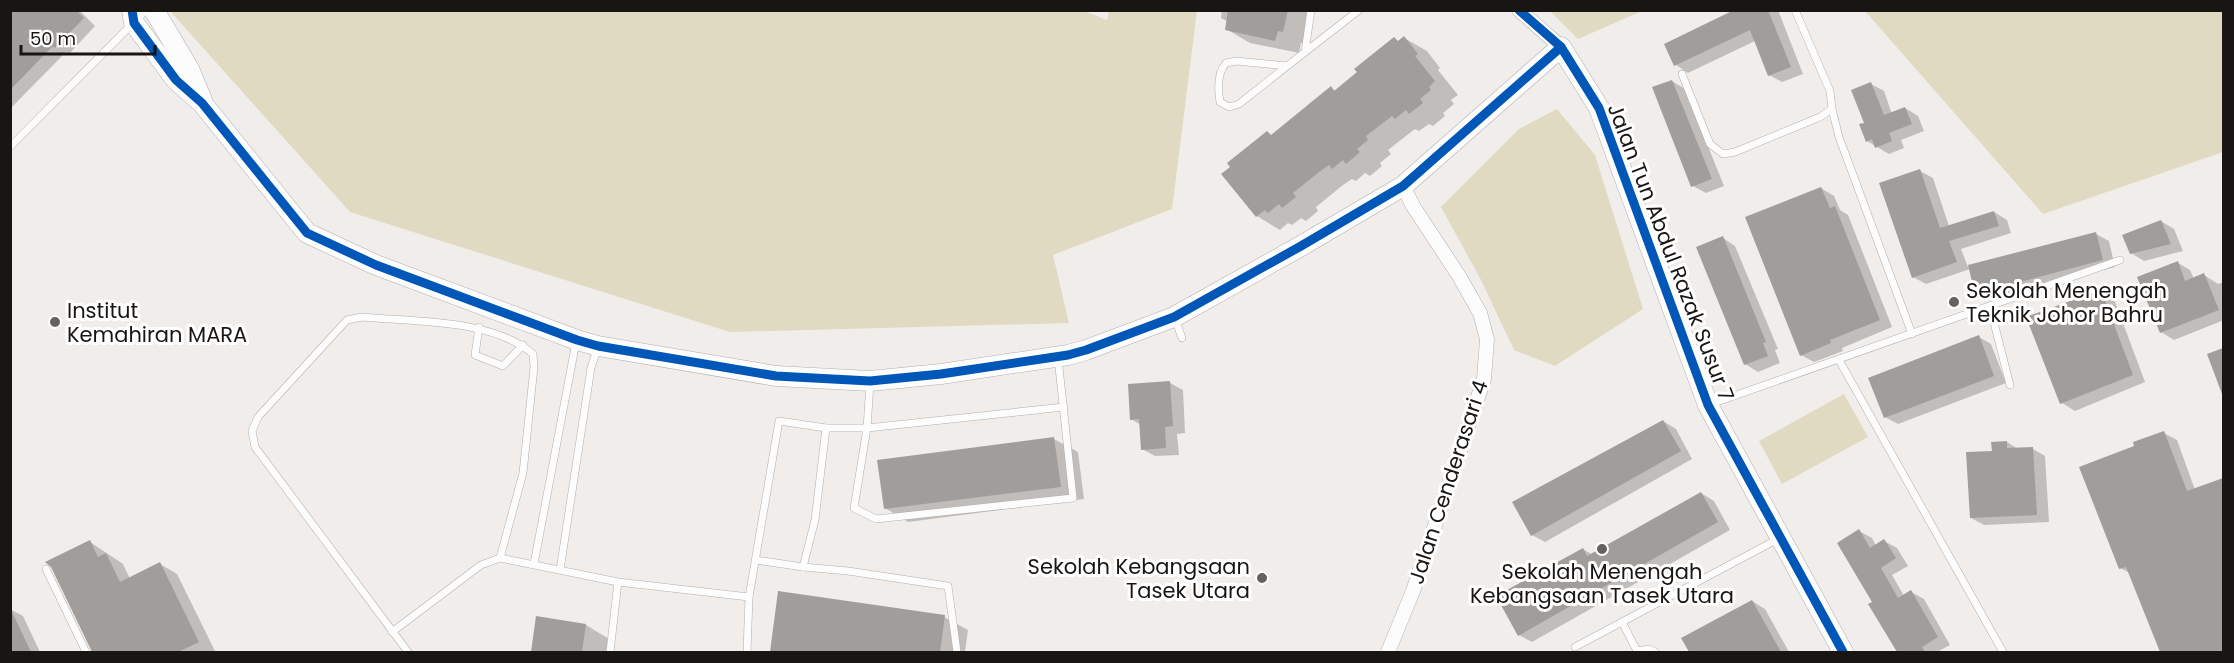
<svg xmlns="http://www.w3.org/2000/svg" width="2234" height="663" viewBox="0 0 2234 663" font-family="Poppins,sans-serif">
<rect width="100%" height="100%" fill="#f1edea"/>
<g fill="#e0dac2">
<polygon points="1084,11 1107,20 1109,11 1197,11 1172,209 1053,255 1069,323 730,332 350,212 170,11"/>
<polygon points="1550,11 1642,11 1578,39"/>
<polygon points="1865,11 2223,11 2223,152 2043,214"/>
<polygon points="1557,109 1595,155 1643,309 1555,366 1514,350 1481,280 1441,207 1519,129"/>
<polygon points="1844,394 1868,437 1782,484 1759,441"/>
</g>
<g fill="#0003">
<polygon points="10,10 79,10 95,26 69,54 66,52 10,109"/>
<polygon points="1222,10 1314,10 1307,44 1301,43 1299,53 1250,43 1226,29 1228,22 1221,18"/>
<polygon points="1739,10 1778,10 1803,74 1782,82 1769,75 1755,41 1688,73 1676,65 1666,45"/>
<polygon points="1404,38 1427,51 1440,68 1438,70 1458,95 1451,100 1454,104 1443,113 1445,116 1433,126 1429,124 1419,131 1415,129 1388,150 1391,154 1380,163 1382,166 1370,176 1365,173 1356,181 1352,179 1343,185 1316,207 1318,211 1306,221 1301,218 1292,225 1288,223 1280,230 1257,216 1267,133 1272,136 1331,88 1336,91 1394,39 1399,42"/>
<polygon points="1672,81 1685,89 1724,186 1706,193 1693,186"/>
<polygon points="1871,84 1884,91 1892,114 1905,108 1918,116 1924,131 1901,140 1904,148 1889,154 1867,141 1866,123"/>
<polygon points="1920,171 1933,178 1949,226 1994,212 2007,220 2011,233 1961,249 1968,267 2096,234 2109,241 2115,267 1989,300 1976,293 1970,269 1926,284 1913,277"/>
<polygon points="1821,188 1834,196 1840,210 1848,215 1892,327 1842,348 1843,351 1814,362 1801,355"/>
<polygon points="2161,221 2174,229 2183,251 2144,261 2131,253"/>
<polygon points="1723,238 1735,246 1778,349 1775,350 1780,363 1758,372 1745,364"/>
<polygon points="2178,263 2190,270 2194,279 2204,275 2218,284 2224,282 2224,320 2174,340 2161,332"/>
<polygon points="2101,291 2114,299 2145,382 2075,411 2062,403"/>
<polygon points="1979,337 1991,344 2006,383 1898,424 1885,417"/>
<polygon points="2224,350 2224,392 2209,355"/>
<polygon points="1170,383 1183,390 1185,433 1177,434 1179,455 1155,456 1142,449 1141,425 1131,419"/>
<polygon points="1663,421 1676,429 1692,459 1545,542 1532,535"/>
<polygon points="2164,433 2177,440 2195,490 2224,479 2224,652 2161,652 2130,573 2120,568 2136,447"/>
<polygon points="1054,439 1078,452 1084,499 908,522 885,508"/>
<polygon points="2007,442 2018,449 2033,449 2045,456 2049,522 1984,525 1971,518 1993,452"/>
<polygon points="1701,493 1714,501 1730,530 1532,642 1519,635 1583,549 1593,555"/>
<polygon points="1859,531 1872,538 1876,546 1884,541 1897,548 1908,566 1892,575 1904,596 1911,592 1924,599 1950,645 1937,652 1898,652 1871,604 1874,602"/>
<polygon points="90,542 123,564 130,579 160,564 177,574 215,651 93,652 52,566"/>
<polygon points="779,593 944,617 968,630 965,652 772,652"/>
<polygon points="1752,601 1765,609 1789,652 1691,652 1683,639"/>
<polygon points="10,609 23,616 40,652 10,652"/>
<polygon points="538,618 586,625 609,639 607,652 532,652"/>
</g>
<g fill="#a19d9b">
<polygon points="10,10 76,10 84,18 55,48 53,46 10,90"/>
<polygon points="1228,10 1288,10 1283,32 1278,31 1275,41 1225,30"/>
<polygon points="1734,10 1768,10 1791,67 1768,76 1750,30 1674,66 1664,44"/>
<polygon points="1404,36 1418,54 1415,56 1435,81 1429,87 1431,90 1420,99 1423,103 1409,114 1406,110 1395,119 1392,116 1366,136 1368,140 1357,149 1360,152 1346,164 1343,160 1332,169 1329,165 1319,172 1293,193 1296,197 1282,208 1279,204 1268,213 1265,210 1256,217 1221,174 1230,167 1227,163 1267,131 1271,135 1331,86 1334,91 1357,72 1354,69 1394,37 1398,41"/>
<polygon points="1672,80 1712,179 1691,187 1652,87"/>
<polygon points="1871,82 1884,115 1905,107 1912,124 1889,133 1892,141 1875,148 1872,139 1866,142 1859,124 1864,123 1851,90"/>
<polygon points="1920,169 1940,228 1994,211 1999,226 1949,241 1957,262 1912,278 1879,183"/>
<polygon points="1821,187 1830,208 1835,206 1880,320 1830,340 1831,343 1800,356 1745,217"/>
<polygon points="2161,220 2171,244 2130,254 2122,235"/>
<polygon points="2096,232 2103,260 1975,294 1968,265"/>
<polygon points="1723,236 1766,342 1763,343 1768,356 1744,365 1696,247"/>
<polygon points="2178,261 2185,281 2204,273 2219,310 2160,333 2137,277"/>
<polygon points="2101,290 2133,375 2060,404 2026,317"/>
<polygon points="1979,335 1994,376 1884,418 1868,378"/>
<polygon points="2223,348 2223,394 2222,394 2207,354"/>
<polygon points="1170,381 1173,426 1165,427 1166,448 1141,450 1139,419 1130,420 1128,384"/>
<polygon points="1663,420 1681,451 1531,536 1512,502"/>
<polygon points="2164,431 2187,491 2223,478 2223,652 2160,652 2126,567 2119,569 2079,467 2134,446 2133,442"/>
<polygon points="1054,437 1061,487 884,509 877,460"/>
<polygon points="2007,441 2007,448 2033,447 2037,515 1970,518 1966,452 1992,451 1991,442"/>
<polygon points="1701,492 1718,522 1518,636 1496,596 1583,548 1587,556"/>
<polygon points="1859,529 1870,548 1884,539 1896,558 1881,568 1898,598 1911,590 1938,637 1922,647 1925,652 1897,652 1868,604 1872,602 1837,543"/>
<polygon points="90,540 98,557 106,553 120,582 160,562 199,642 178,652 92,652 51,567 45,562"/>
<polygon points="778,591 945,615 940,652 770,652"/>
<polygon points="1752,600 1781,652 1689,652 1681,638"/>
<polygon points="10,608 31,652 10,652"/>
<polygon points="536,616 586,624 582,652 531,652"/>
</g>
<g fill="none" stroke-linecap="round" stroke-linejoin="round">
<g stroke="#b2afac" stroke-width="8">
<g id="lane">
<polyline points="1305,52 1359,10"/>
<path d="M1287,66L1236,61L1226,63C1217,73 1218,90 1220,102L1229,107L1239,104L1305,52L1311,10"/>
<polyline points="1682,74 1710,144 1723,154 1735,152 1820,117 1832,109 1830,91 1795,10"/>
<polyline points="1832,109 1839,137 1912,334"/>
<polyline points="10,147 146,10"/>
<polyline points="1990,307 2010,385"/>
<polyline points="1175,319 1182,338"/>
<polyline points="479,327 475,355 503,366 523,345"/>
<polyline points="1058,358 1073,498 876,519 854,508 867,428 1064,407"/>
<polyline points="1839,360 2003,652"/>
<polyline points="1711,404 2120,260"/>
<polyline points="756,560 803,567 815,520 826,428"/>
<polyline points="534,564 576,342"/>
<polyline points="803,567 848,571 948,586 957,652"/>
<polyline points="46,569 86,652"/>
<polyline points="560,570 591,368 597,349"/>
<polyline points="1622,622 1637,651"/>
<polyline points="392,632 481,565 500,558 618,582 749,597 779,421 826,428 867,428 870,383"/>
<polyline points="1575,647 1778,539"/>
<polyline points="1637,651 1649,649 1655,652"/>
<path d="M408,652L255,447L252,431L258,417L347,320L362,317C414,322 493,319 533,354L534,367L523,473L500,558"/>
<polyline points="610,652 618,582"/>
<polyline points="747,652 749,597"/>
</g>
</g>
<g stroke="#b2afac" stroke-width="15">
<g id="street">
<polyline points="1519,10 1561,47"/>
<polyline points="1388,652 1413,591 1484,379 1487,339 1480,313 1459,276 1413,206 1403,186"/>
</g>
</g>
<g stroke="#b2afac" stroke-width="21">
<g id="secondary">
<polyline points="132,10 134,23 176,80 202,103 307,233 376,265 577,340 598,346 776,376 870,381 941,374 1068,355 1086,350 1174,317 1301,246 1403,186 1561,47 1599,108 1708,405 1843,652"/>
<polyline points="154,10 189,69 202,100"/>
</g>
</g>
<use href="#lane" stroke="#fdfcfc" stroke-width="7"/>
<use href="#street" stroke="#fdfcfc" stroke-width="14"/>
<use href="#secondary" stroke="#fdfcfc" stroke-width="20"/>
<g stroke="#fff" stroke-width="13">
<g id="cycleway">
<polyline points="132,10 134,23 176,80 202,103 307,233 376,265 577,340 598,346 776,376 870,381 941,374 1068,355 1086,350 1174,317 1301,246 1403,186 1561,47"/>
<polyline points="1519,10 1561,47 1599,108 1708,405 1843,652"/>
</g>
</g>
<use href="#cycleway" stroke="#0057b8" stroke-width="9"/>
</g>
<g fill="#64615e" stroke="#fff" stroke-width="2">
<circle cx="1954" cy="302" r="6"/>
<circle cx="55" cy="322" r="6"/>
<circle cx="1602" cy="549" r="6"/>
<circle cx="1262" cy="578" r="6"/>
</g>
<g text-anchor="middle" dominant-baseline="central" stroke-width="6" stroke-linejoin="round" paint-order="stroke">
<g font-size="21" fill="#181513" stroke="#fff">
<text transform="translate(1671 252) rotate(69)">Jalan Tun Abdul Razak Susur 7</text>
<text transform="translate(1448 482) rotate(-72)">Jalan Cenderasari 4</text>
</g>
<g font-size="21" fill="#181513" stroke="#fff" text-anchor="start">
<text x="1966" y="290">Sekolah Menengah<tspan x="1966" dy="24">Teknik Johor Bahru</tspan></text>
<text x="67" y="310">Institut<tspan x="67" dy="24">Kemahiran MARA</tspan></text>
<text x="1250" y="566" text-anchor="end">Sekolah Kebangsaan<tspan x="1250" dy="24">Tasek Utara</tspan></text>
<text x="1602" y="571" text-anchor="middle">Sekolah Menengah<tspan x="1602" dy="24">Kebangsaan Tasek Utara</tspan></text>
</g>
</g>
<rect width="2234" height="663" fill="none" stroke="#181513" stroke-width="24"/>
<path d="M21 45v9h134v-9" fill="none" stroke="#181513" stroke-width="3"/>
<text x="30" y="45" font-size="18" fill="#181513" stroke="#ffffff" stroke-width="4.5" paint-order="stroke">50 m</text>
</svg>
